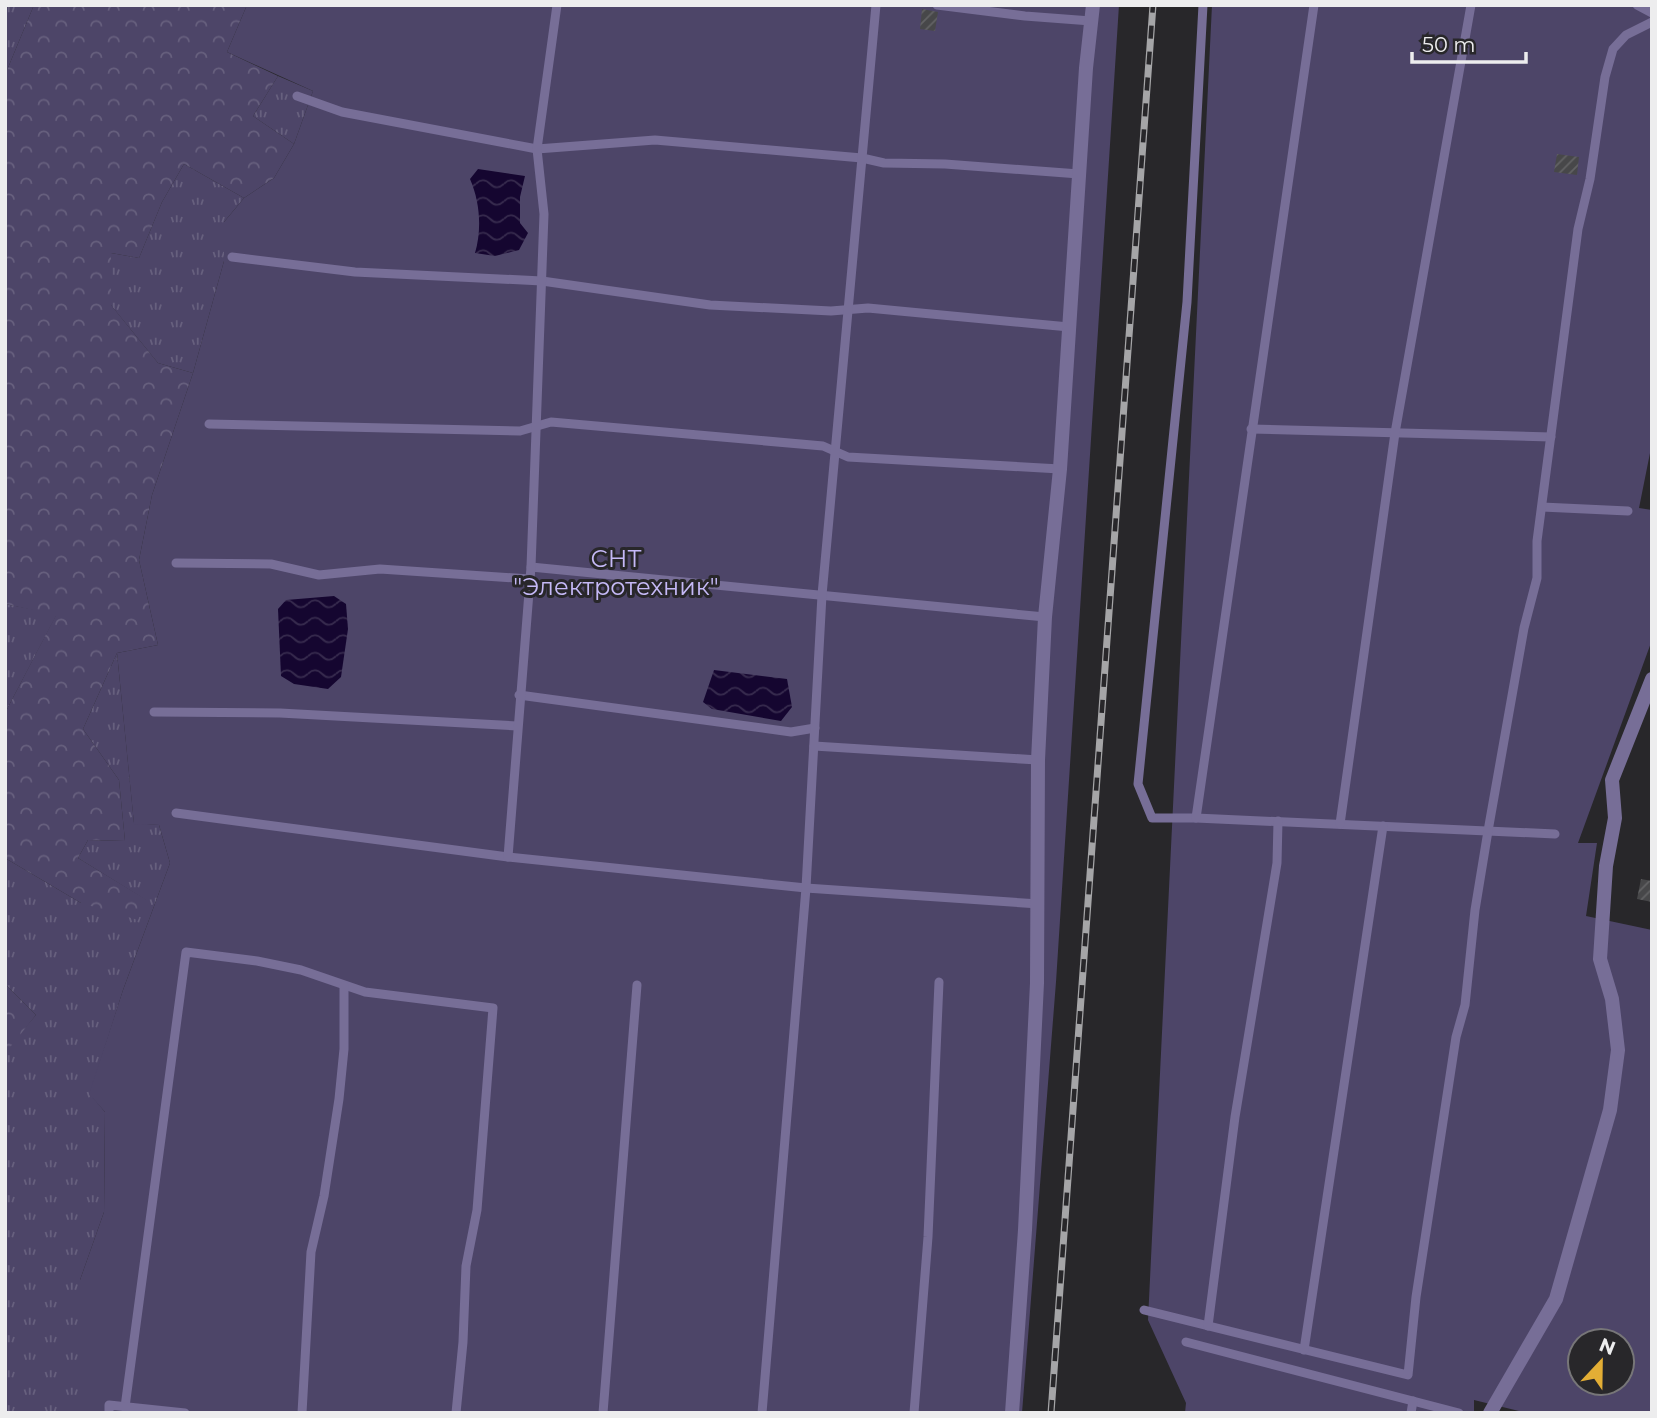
<svg xmlns="http://www.w3.org/2000/svg" width="1657" height="1418" viewBox="0 0 1657 1418" font-family="Montserrat,sans-serif">
<defs>
<pattern id="grass-tufts" width="24" height="20" patternUnits="userSpaceOnUse" patternTransform="scale(1.75)"><rect width="24" height="20" fill="#4d4568"/><path d="M3 7l-1-3M5 7V3M7 7l1-3M15 17l-1-3M17 17v-4M19 17l1-3" fill="none" stroke="#67607e"/></pattern>
<pattern id="forest-crowns" width="20" height="18" patternUnits="userSpaceOnUse" patternTransform="scale(1.75)"><rect width="20" height="18" fill="#4d4568"/><path d="M2 6a3 3 0 1 1 6 0M12 15a3 3 0 1 1 6 0" fill="none" stroke="#67607e"/></pattern>
<pattern id="water-waves" width="16" height="10" patternUnits="userSpaceOnUse" patternTransform="scale(1.75)"><rect width="16" height="10" fill="#150630"/><path d="M0 5q4-4 8 0t8 0" fill="none" stroke="#372b4e"/></pattern>
<pattern id="building-hatch" width="6" height="6" patternUnits="userSpaceOnUse" patternTransform="scale(1.75)"><rect width="6" height="6" fill="#474749"/><path d="M-1 1l2-2M0 6l6-6M5 7l2-2" fill="none" stroke="#626264"/></pattern>
</defs>
<rect width="100%" height="100%" fill="#28272a"/>
<g fill="url(#grass-tufts)">
<polygon points="5,5 34,5 5,75"/>
<polygon points="278,76 313,91 294,144 253,116"/>
<polygon points="184,164 244,198 224,222 224,261 193,373 158,363 110,304 111,253 139,258 162,202"/>
<polygon points="5,604 57,614 5,713"/>
<polygon points="117,653 134,823 159,825 170,863 123,990 90,1094 105,1112 104,1212 80,1280 80,1413 5,1413 5,1051 36,1015 5,984 5,858 81,903 146,900 78,858 88,840 125,841 119,780 83,729"/>
</g>
<g fill="url(#forest-crowns)">
<polygon points="34,5 247,5 227,52 278,76 253,116 294,144 274,178 244,198 184,164 162,202 139,258 111,253 111,305 158,363 193,373 152,495 139,560 158,645 117,653 83,729 119,780 125,841 88,840 78,858 147,900 138,920 81,903 5,858 5,713 56,615 5,604 5,75"/>
<polygon points="5,984 36,1015 7,1051 5,1051"/>
</g>
<g fill="#4d4568" fill-rule="evenodd">
<polygon points="247,5 1119,5 1056,982 1022,1413 80,1413 80,1280 104,1212 105,1112 89,1094 123,990 170,863 159,825 134,824 117,653 158,645 139,560 152,495 193,373 224,261 224,222 244,198 274,178 294,144 313,91 227,52"/>
<path d="M1212,5H1652V443L1639,508L1652,510V640L1578,843H1597L1586,916L1652,930V1413H1527L1474,1400V1413H1185L1186,1403L1148,1320ZM1580,1341H1622V1383H1580Z"/>
</g>
<g fill="url(#water-waves)">
<path d="M478,169L525,176L520,197V223L528,233L519,250L495,256L475,253C482,229 480,202 470,179Z"/>
<polygon points="334,596 346,604 348,629 341,677 328,689 294,684 281,676 278,609 286,600"/>
<polygon points="714,670 787,679 792,707 781,721 712,709 703,702"/>
</g>
<g fill="url(#building-hatch)">
<polygon points="922,9 938,12 935,31 920,29"/>
<polygon points="1557,154 1579,157 1577,175 1554,172"/>
<polygon points="1641,879 1652,881 1652,902 1637,899"/>
</g>
<g fill="none" stroke-linecap="round" stroke-linejoin="round">
<g stroke="#776e97" stroke-width="9">
<polyline points="937,5 1025,16 1091,21"/>
<polyline points="1203,5 1187,302 1138,784 1152,818 1196,818 1555,834"/>
<polyline points="1637,5 1652,13"/>
<polyline points="297,96 342,112 537,149 655,140 862,158 884,163 945,164 1079,174"/>
<polyline points="232,257 355,272 542,281 710,305 831,311 868,308 1069,327"/>
<polyline points="209,424 520,431 551,422 823,446 848,457 1060,469"/>
<polyline points="1251,429 1551,437"/>
<polyline points="1542,507 1628,511"/>
<polyline points="176,563 271,564 319,575 380,569 530,579"/>
<polyline points="531,567 1045,617"/>
<polyline points="519,695 791,732 815,728"/>
<polyline points="154,712 280,713 517,726"/>
<polyline points="814,746 1038,760"/>
<polyline points="176,813 508,857 806,888 1039,904"/>
<polyline points="1196,818 1314,5"/>
<polyline points="1340,824 1395,433 1471,5"/>
<polyline points="508,857 531,567 544,214 537,149 557,5"/>
<polyline points="1144,1310 1408,1375 1416,1297 1456,1037 1465,1005 1475,910 1488,831 1524,628 1537,578 1537,541 1578,229 1590,179 1605,77 1613,49 1626,35 1652,22"/>
<polyline points="1208,1326 1235,1117 1277,863 1278,821"/>
<polyline points="1186,1342 1459,1413"/>
<polyline points="1304,1350 1383,826"/>
<polyline points="125,1407 186,952 257,961 301,970 365,992 493,1008 477,1210 466,1266 463,1342 456,1413"/>
<polyline points="109,1413 109,1405 185,1413"/>
<polyline points="302,1413 311,1252 324,1196 339,1099 344,1049 344,986"/>
<polyline points="603,1413 637,985"/>
<polyline points="762,1413 806,888 822,595 876,5"/>
<polyline points="914,1413 928,1237 939,982"/>
<polyline points="1411,1413 1413,1401"/>
</g>
<g stroke="#776e97" stroke-width="14">
<polyline points="1012,1413 1025,1230 1037,983 1038,760 1045,617 1060,469 1086,68 1093,5"/>
<polyline points="1490,1413 1556,1299 1610,1110 1618,1050 1612,999 1600,959 1606,866 1615,818 1612,780 1652,679"/>
</g>
<g stroke="#a5a5a7" stroke-width="7">
<polyline id="rail" points="1051,1413 1153,5"/>
</g>
<use href="#rail" stroke="#28272a" stroke-width="4.5" stroke-dasharray="13" stroke-linecap="butt"/>
</g>
<g text-anchor="middle" dominant-baseline="central" stroke-width="6" stroke-linejoin="round" paint-order="stroke">
<g font-size="24" fill="#c5b9f7" stroke="#28272a">
<text x="616" y="558">СНТ<tspan x="616" dy="28">"Электротехник"</tspan></text>
</g>
</g>
<rect width="1657" height="1418" fill="none" stroke="#ededee" stroke-width="14"/>
<g transform="translate(1601 1362) rotate(22)"><circle r="33" fill="#28272a" stroke="#777678" stroke-width="2"/>
<path d="M0-5L12 26L0 18L-12 26Z" fill="#e3ae35"/>
<text y="-10" font-size="19" font-weight="bold" text-anchor="middle" fill="#ededee">N</text>
</g>
<path d="M1412 52v10h114v-10" fill="none" stroke="#ededee" stroke-width="3.5"/>
<text x="1422" y="52" font-size="21" fill="#ededee" stroke="#28272a" stroke-width="5" paint-order="stroke">50 m</text>
</svg>
